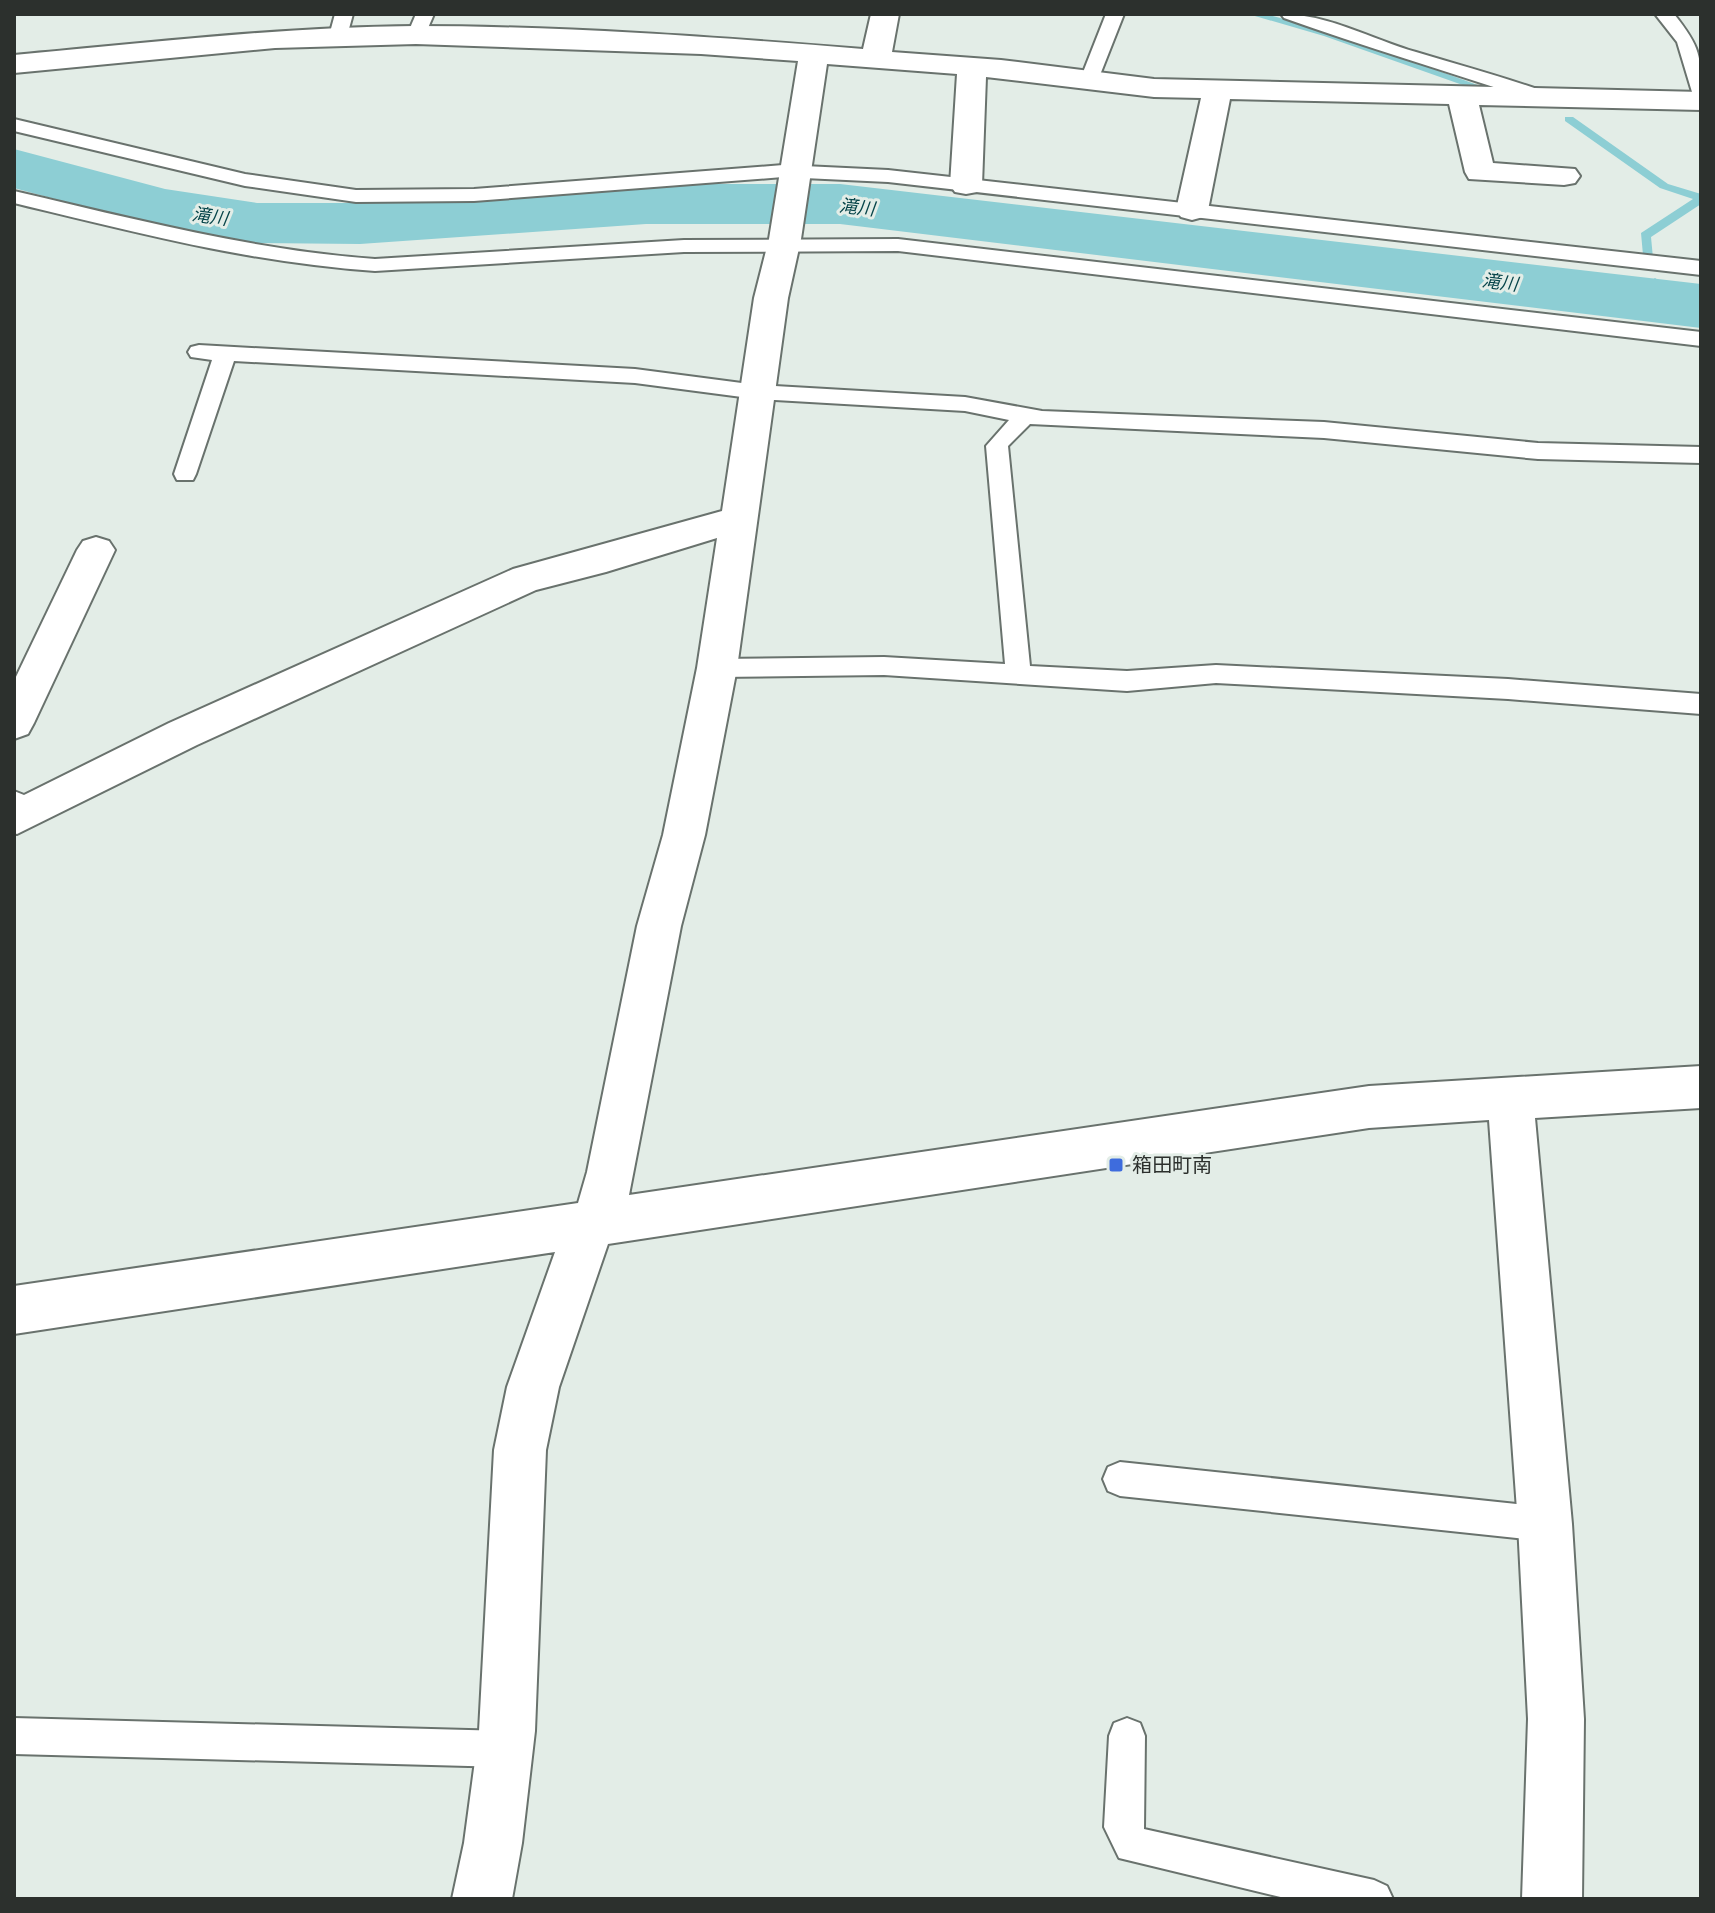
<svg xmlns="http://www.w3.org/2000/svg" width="1715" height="1913" viewBox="0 0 1715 1913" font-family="Poppins,'Noto Sans JP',sans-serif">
<rect width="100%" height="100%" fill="#e3ede7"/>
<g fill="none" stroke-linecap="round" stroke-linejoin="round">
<g fill="#8dced4" fill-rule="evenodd">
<polygon points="1248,14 1265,14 1332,32 1483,87 1474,89 1324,36"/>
<polygon points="1565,117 1573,117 1668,184 1701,194 1701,204 1651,237 1653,258 1645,258 1643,255 1641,233 1693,199 1660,188 1565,121"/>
<polygon points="1655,278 1661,282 1666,301 1664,304 1656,304 1654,301 1649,282"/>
</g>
<polygon fill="#8dced4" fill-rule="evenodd" points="14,149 165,189 257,203 360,203 646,184 840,184 1701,284 1701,328 840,224 646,224 360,244 257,243 165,229 14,188"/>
<g stroke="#69726d" stroke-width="4">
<g id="service">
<polygon points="335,14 353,14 347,36 338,41 329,36"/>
<polygon points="416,14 434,14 425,35 416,40 407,35"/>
<polygon points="1106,14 1124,14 1098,80 1089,86 1082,84 1080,80"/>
<path d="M1281,14C1328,14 1371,39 1416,52C1462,66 1507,78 1552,94L1554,98L1545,104L1538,102C1454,73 1368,48 1284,18Z"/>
<path d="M1655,14H1674C1701,48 1701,55 1701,98L1692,92L1677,42Z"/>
<polygon points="14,119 245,174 356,190 474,189 783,165 888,170 1701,261 1701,275 888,182 783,177 474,201 356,202 245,186 14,131"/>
<path d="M14,191C134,219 252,250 375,259L684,240L898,239L1701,332V346L898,251L684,252L375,271C252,263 134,232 14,203Z"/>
<polygon points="199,345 635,369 757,385 965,397 1042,411 1324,422 1538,443 1701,447 1701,463 1538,459 1324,438 1030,424 1008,446 1030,666 1127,671 1216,665 1508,679 1701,694 1701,714 1508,699 1216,683 1127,691 884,675 717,677 708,675 705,668 708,661 717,659 884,657 1005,664 986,446 1009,420 965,411 757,399 635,383 234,361 196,474 193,480 177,480 174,474 212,360 191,357 188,352 191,347"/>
<polygon points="1120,1462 1545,1507 1557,1512 1562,1524 1557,1536 1545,1541 1120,1496 1108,1491 1103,1479 1108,1467"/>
<polygon points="14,1718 506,1731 519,1736 524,1749 519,1762 506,1767 14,1754"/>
<polygon points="1127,1718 1140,1723 1145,1736 1144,1829 1374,1880 1387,1886 1393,1899 1289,1899 1119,1858 1104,1827 1109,1736 1114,1723"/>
</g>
</g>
<g stroke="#69726d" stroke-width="4">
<g id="minor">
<path d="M871,14H899L892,52L1001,60L1154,79L1701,92V110L1479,105L1493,163L1575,169L1580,176L1575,183L1564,185L1469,179L1465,172L1449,104L1230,99L1208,210L1203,217L1192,220L1181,217L1176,210L1201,98L1154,97L986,77L982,185L977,192L966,194L955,192L950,185L957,74L827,64L801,239L788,298L737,668L705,835L681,926L629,1195L1369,1086L1701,1066V1108L1535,1118L1572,1524L1584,1719L1582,1899H1522L1528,1719L1518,1524L1489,1120L1369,1128L608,1244L559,1387L546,1450L535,1731L522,1843L512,1899H452L464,1843L479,1731L494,1450L507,1387L555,1252L14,1334V1286L578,1203L587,1172L637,926L663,835L697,668L717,538L606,572L536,590L197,745L17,834L14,833V791L24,795L169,723L513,569L722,511L754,298L769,239L798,61L701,54L416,44L275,48L14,73V55C147,43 280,27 414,26C564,26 715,37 863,49Z"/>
<polygon points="96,537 109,541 115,550 34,723 28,734 14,739 14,681 77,550 83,541"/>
</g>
</g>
<use href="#service" fill="#fff" fill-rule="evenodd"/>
<use href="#minor" fill="#fff" fill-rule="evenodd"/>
</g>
<rect fill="#3e6cdd" stroke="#e3ede7" stroke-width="3" x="1108" y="1157" width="16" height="16" rx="4"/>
<g text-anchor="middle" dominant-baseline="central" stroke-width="6" stroke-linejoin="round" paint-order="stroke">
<g font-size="18" font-style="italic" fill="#07454a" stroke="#e3ede7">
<text transform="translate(857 207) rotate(6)">滝川</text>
<text transform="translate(210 216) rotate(8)">滝川</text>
<text transform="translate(1500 282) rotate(7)">滝川</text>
</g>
<g font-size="20" fill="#2c302d" stroke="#e3ede7" text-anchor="start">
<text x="1132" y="1165">箱田町南</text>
</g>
</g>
<rect width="1715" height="1913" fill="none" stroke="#2c302d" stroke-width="32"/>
</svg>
